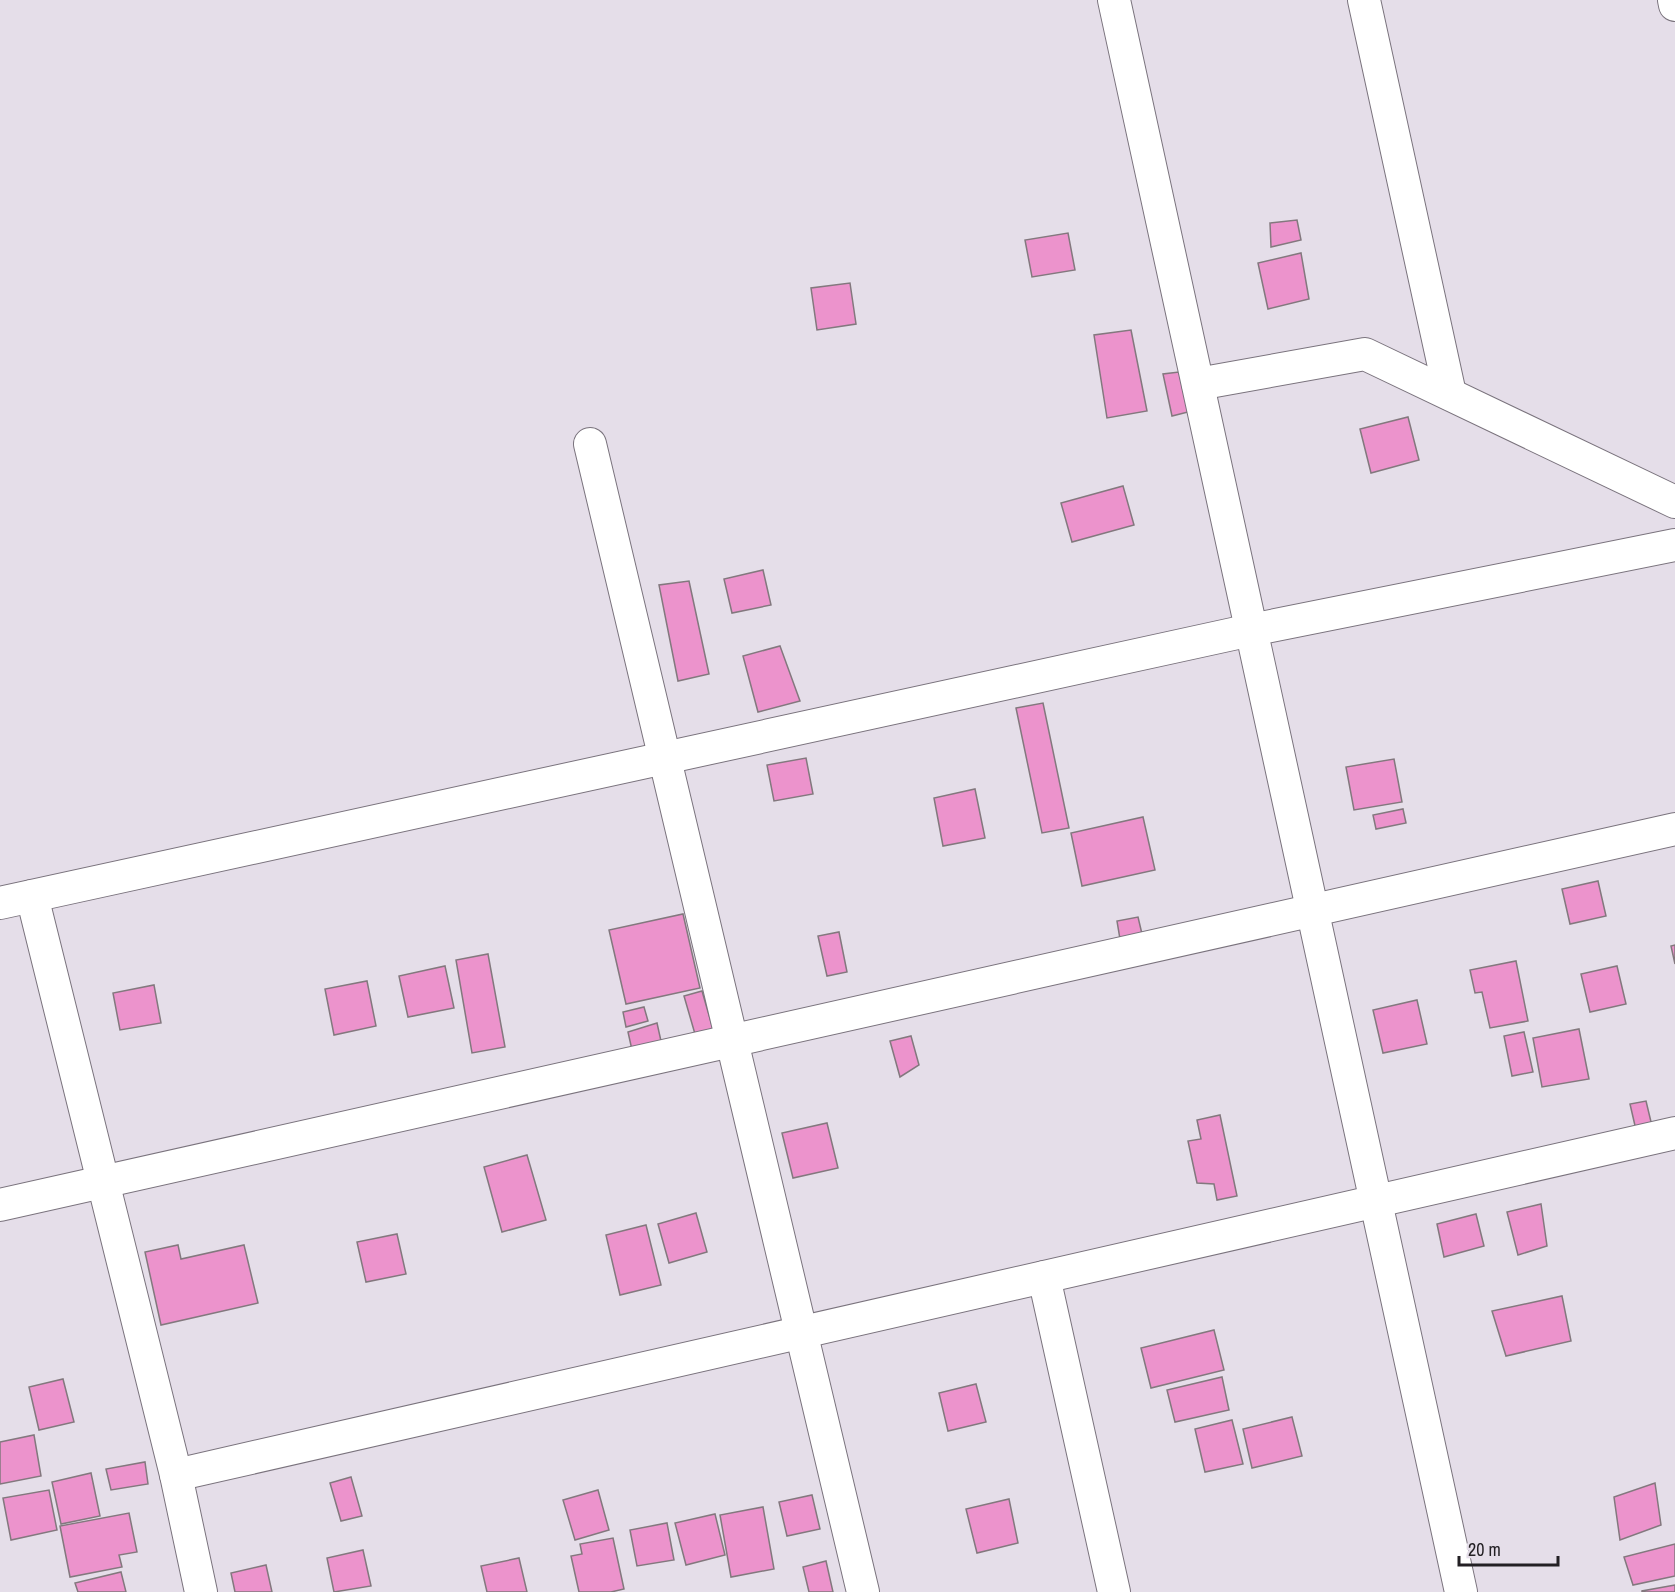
<svg xmlns="http://www.w3.org/2000/svg" width="1675" height="1592" viewBox="0 0 1675 1592" font-family="'Archivo Narrow',sans-serif">
<rect width="100%" height="100%" fill="#e5dee9"/>
<g fill="#ec93cc" stroke="#83787e" stroke-width="1.5">
<polygon points="1297,220 1301,240 1271,247 1270,223"/>
<polygon points="1068,233 1075,270 1032,277 1025,240"/>
<polygon points="1301,253 1309,299 1268,309 1258,263"/>
<polygon points="850,283 856,324 817,330 811,288"/>
<polygon points="1131,330 1147,411 1107,418 1094,335"/>
<polygon points="1179,372 1188,412 1172,416 1163,374"/>
<polygon points="1408,417 1419,460 1371,473 1360,429"/>
<polygon points="1123,486 1134,525 1072,542 1061,503"/>
<polygon points="763,570 771,605 732,613 724,579"/>
<polygon points="689,581 709,674 678,681 659,585"/>
<polygon points="780,646 800,701 758,712 743,656"/>
<polygon points="1043,703 1069,828 1042,833 1016,708"/>
<polygon points="806,758 813,794 774,801 767,765"/>
<polygon points="1394,759 1402,802 1354,810 1346,767"/>
<polygon points="975,789 985,838 943,846 934,798"/>
<polygon points="1403,809 1406,823 1376,829 1373,815"/>
<polygon points="1143,817 1155,870 1082,886 1071,833"/>
<polygon points="1598,881 1606,916 1570,924 1562,889"/>
<polygon points="683,914 700,988 626,1004 609,930"/>
<polygon points="1138,917 1142,934 1120,939 1117,921"/>
<polygon points="839,932 847,972 827,976 818,936"/>
<polygon points="1675,945 1675,964 1671,946"/>
<polygon points="488,954 505,1047 472,1053 456,960"/>
<polygon points="1516,961 1528,1021 1490,1028 1482,992 1475,993 1470,970"/>
<polygon points="445,966 454,1008 408,1017 399,976"/>
<polygon points="1617,966 1626,1004 1590,1012 1581,974"/>
<polygon points="367,981 376,1026 334,1035 325,989"/>
<polygon points="154,985 161,1023 120,1030 113,993"/>
<polygon points="702,991 713,1029 695,1034 684,996"/>
<polygon points="1417,1000 1427,1044 1383,1053 1373,1010"/>
<polygon points="644,1007 648,1021 626,1027 623,1012"/>
<polygon points="657,1023 661,1041 632,1050 628,1032"/>
<polygon points="1579,1029 1589,1079 1542,1087 1533,1038"/>
<polygon points="1524,1032 1533,1072 1512,1076 1504,1036"/>
<polygon points="911,1036 919,1065 900,1077 890,1041"/>
<polygon points="1646,1101 1652,1126 1636,1130 1630,1104"/>
<polygon points="1220,1115 1237,1196 1217,1200 1214,1184 1197,1183 1188,1141 1201,1139 1197,1120"/>
<polygon points="827,1123 838,1168 793,1178 782,1133"/>
<polygon points="527,1155 546,1220 502,1232 484,1167"/>
<polygon points="1541,1204 1547,1246 1518,1255 1507,1212"/>
<polygon points="696,1213 707,1252 669,1263 658,1224"/>
<polygon points="1476,1214 1484,1246 1444,1257 1437,1224"/>
<polygon points="646,1225 661,1285 620,1295 606,1235"/>
<polygon points="397,1234 406,1274 366,1282 357,1242"/>
<polygon points="178,1245 181,1259 244,1245 258,1303 161,1325 145,1252"/>
<polygon points="1562,1296 1571,1341 1506,1356 1492,1311"/>
<polygon points="1214,1330 1224,1370 1151,1388 1141,1348"/>
<polygon points="1222,1377 1229,1410 1175,1422 1167,1390"/>
<polygon points="63,1379 74,1422 39,1430 29,1387"/>
<polygon points="976,1384 986,1422 948,1431 939,1393"/>
<polygon points="1292,1417 1302,1456 1252,1468 1243,1429"/>
<polygon points="1232,1420 1243,1464 1205,1472 1195,1429"/>
<polygon points="34,1435 41,1476 0,1484 0,1442"/>
<polygon points="145,1462 148,1484 111,1490 106,1469"/>
<polygon points="91,1473 100,1516 61,1524 52,1482"/>
<polygon points="351,1477 362,1516 341,1521 330,1483"/>
<polygon points="1655,1483 1661,1525 1620,1540 1614,1497"/>
<polygon points="49,1490 57,1530 11,1540 3,1498"/>
<polygon points="598,1490 609,1530 575,1540 563,1500"/>
<polygon points="812,1495 820,1529 787,1536 779,1502"/>
<polygon points="1009,1499 1018,1543 977,1553 966,1509"/>
<polygon points="763,1507 774,1569 731,1577 720,1515"/>
<polygon points="129,1513 137,1552 119,1555 122,1567 70,1577 60,1526"/>
<polygon points="715,1514 725,1555 686,1565 675,1523"/>
<polygon points="667,1523 674,1560 637,1566 630,1530"/>
<polygon points="613,1538 624,1589 611,1592 579,1592 571,1556 582,1554 580,1544"/>
<polygon points="1675,1544 1675,1576 1633,1585 1624,1557"/>
<polygon points="363,1550 371,1586 334,1592 327,1558"/>
<polygon points="519,1558 527,1592 487,1592 481,1566"/>
<polygon points="826,1561 833,1592 809,1592 803,1567"/>
<polygon points="266,1565 272,1592 235,1592 231,1573"/>
<polygon points="121,1572 126,1592 78,1592 75,1583"/>
<polygon points="1675,1585 1675,1592 1642,1592 1642,1591"/>
</g>
<g fill="none" stroke-linecap="round" stroke-linejoin="round">
<g stroke="#7a737d" stroke-width="34">
<g id="minor">
<polyline points="1114,0 1461,1592"/>
<polyline points="1364,0 1450,394"/>
<polyline points="1674,0 1675,5"/>
<polyline points="1198,384 1365,354 1675,502"/>
<polyline points="590,444 863,1592"/>
<polyline points="32,896 176,1475 201,1592"/>
<polyline points="0,903 1251,630 1675,545"/>
<polyline points="0,1205 1675,829"/>
<polyline points="1044,1277 1114,1592"/>
<polyline points="176,1475 1675,1133"/>
</g>
</g>
<use href="#minor" stroke="#fff" stroke-width="32"/>
</g>
<path d="M1459 1556v9h99v-9" fill="none" stroke="#232024" stroke-width="3"/>
<text x="1468" y="1556" font-size="18" fill="#232024" stroke="#e5dee9" stroke-width="4.5" paint-order="stroke">20 m</text>
</svg>
